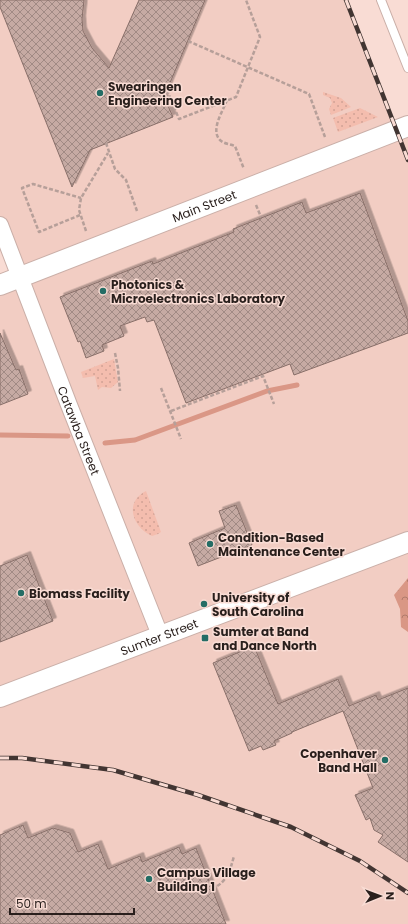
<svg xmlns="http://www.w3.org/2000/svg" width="408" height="924" viewBox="0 0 408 924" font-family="Poppins,sans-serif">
<defs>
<pattern id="grass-dots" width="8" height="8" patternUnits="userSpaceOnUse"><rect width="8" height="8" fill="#f4bdae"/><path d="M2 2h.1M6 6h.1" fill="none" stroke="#d1a295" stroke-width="1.8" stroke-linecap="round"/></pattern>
<pattern id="forest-crowns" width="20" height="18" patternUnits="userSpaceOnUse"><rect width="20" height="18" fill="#d99785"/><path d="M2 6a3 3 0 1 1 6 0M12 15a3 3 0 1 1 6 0" fill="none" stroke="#b07b6c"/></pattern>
<pattern id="building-cross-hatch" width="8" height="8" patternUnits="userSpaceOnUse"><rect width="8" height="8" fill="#c6aaa3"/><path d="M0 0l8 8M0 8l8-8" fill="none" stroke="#a18a84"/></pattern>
<filter id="shadow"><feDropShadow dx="3.5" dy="-3.5" stdDeviation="0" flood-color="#0004"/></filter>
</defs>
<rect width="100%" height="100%" fill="#f9dcd4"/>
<polygon fill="#f2cdc3" points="0,0 345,0 395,132 408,127 408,924 0,924 0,283 19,276 0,226"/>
<g fill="url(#grass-dots)">
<polygon points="323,92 341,98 351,107 331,115 329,109 332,103 330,98 323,95"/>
<polygon points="360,108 378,117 338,132 333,118"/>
<polygon points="114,359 118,382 111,388 102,387 98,390 95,376 83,378 81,372"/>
<path d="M146,491L161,532L158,534L152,536C132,527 124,502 146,491Z"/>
</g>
<polygon fill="url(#forest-crowns)" points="408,578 408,632 401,627 400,609 394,595"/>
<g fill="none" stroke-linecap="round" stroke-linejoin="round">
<g stroke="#da9786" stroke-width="5">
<polyline points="0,435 68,436"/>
<polyline points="105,443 135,440 267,391 297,385"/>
</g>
</g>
<g fill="url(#building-cross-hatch)" stroke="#886f69" filter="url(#shadow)">
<polygon points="0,0 84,0 82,19 83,31 92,48 109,68 139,0 205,0 164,97 173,117 90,150 72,187 0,7"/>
<polygon points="360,193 408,321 408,333 294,375 290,364 186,403 154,320 147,322 145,317 120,326 124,336 102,345 104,351 86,358 80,341 78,342 60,297 152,261 153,264 234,232 233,229 302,202 306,213"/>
<polygon points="0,333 16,370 19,369 28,394 0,405"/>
<polygon points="236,505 252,545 198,566 189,543 225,528 219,511"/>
<polygon points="27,555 53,621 0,642 0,566"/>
<polygon points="254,646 278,704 338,679 349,706 376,695 378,700 408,688 408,862 378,842 383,835 374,830 370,818 366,820 355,795 373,788 343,711 292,732 292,733 274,741 276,745 263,750 261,746 249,751 213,663"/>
<polygon points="23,825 28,838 53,828 70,833 78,852 98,844 108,869 140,856 142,862 179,847 182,854 196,848 226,924 0,924 0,835"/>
</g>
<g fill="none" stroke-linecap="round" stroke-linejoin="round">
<g stroke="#caafa8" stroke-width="10">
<polyline id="service" points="381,0 408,68"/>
</g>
<g stroke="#caafa8" stroke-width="18">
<g id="minor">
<path id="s1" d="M0,225L69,405L160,635"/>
</g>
</g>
<g stroke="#caafa8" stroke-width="22">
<g id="tertiary">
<path id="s2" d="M0,285L408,126"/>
<path id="s3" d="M0,697L408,542"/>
</g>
</g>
<g stroke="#b69f99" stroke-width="2.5" stroke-dasharray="4 2" stroke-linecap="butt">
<polyline points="188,41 309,94 325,137"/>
<polyline points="167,90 179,119 236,97 260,37 246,0"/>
<path d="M227,100C223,111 210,130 220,140C224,144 230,144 235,146L244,169"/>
<polyline points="106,143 115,169 126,180 137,211"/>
<polyline points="256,205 261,217"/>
<polyline points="80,215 39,232 22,188 33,184 81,198"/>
<polyline points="86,231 79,210 81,198 108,153"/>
<polyline points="115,353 118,368 120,391"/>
<polyline points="161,388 181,439"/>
<polyline points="171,411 263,376 274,404"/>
<path d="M212,889C227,882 230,871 234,856"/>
</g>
<use href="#service" stroke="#fff" stroke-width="8"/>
<use href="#minor" stroke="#fff" stroke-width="16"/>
<use href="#tertiary" stroke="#fff" stroke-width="20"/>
<g stroke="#423532" stroke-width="4.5">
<g id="rail">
<polyline points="346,0 408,160"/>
<polyline points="0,758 22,758 113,770 198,795 291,827 360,861 408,893"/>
</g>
</g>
<use href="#rail" stroke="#f9dcd4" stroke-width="3" stroke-dasharray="9" stroke-linecap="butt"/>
</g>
<g fill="#246d65" stroke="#f9dcd4" stroke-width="1.5">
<circle cx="100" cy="93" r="4"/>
<circle cx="103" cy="291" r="4"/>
<circle cx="210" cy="544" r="4"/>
<circle cx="21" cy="593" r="4"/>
<circle cx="204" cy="604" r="4"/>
<rect x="201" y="634" width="8" height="8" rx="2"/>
<circle cx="385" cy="760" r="4"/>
<circle cx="149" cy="879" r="4"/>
</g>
<g text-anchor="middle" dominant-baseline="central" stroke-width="3" stroke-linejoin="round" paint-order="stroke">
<g font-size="12" font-weight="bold" fill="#291f1c" stroke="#f9dcd4" text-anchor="start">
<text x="108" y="86">Swearingen<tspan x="108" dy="14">Engineering Center</tspan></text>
<text x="111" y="284">Photonics &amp;<tspan x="111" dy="14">Microelectronics Laboratory</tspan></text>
<text x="218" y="537">Condition-Based<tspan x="218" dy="14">Maintenance Center</tspan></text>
<text x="29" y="593">Biomass Facility</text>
<text x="212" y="597">University of<tspan x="212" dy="14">South Carolina</tspan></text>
<text x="213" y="631">Sumter at Band<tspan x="213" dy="14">and Dance North</tspan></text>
<text x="377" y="753" text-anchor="end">Copenhaver<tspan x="377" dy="14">Band Hall</tspan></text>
<text x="157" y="872">Campus Village<tspan x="157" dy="14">Building 1</tspan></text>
</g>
<g font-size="12" fill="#291f1c" stroke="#f9dcd4">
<text stroke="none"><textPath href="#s2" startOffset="219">Main Street</textPath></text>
<text stroke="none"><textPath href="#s1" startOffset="220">Catawba Street</textPath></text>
<text stroke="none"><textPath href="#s3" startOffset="170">Sumter Street</textPath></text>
</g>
</g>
<g transform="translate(380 896) rotate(89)" stroke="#f9dcd4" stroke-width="3" paint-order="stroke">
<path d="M0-3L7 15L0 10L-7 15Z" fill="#291f1c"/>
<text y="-6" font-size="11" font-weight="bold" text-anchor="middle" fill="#291f1c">N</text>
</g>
<path d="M10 908v6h124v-6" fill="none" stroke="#291f1c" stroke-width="2"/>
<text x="16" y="908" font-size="12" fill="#291f1c" stroke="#f9dcd4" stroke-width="3" paint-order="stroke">50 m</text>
</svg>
